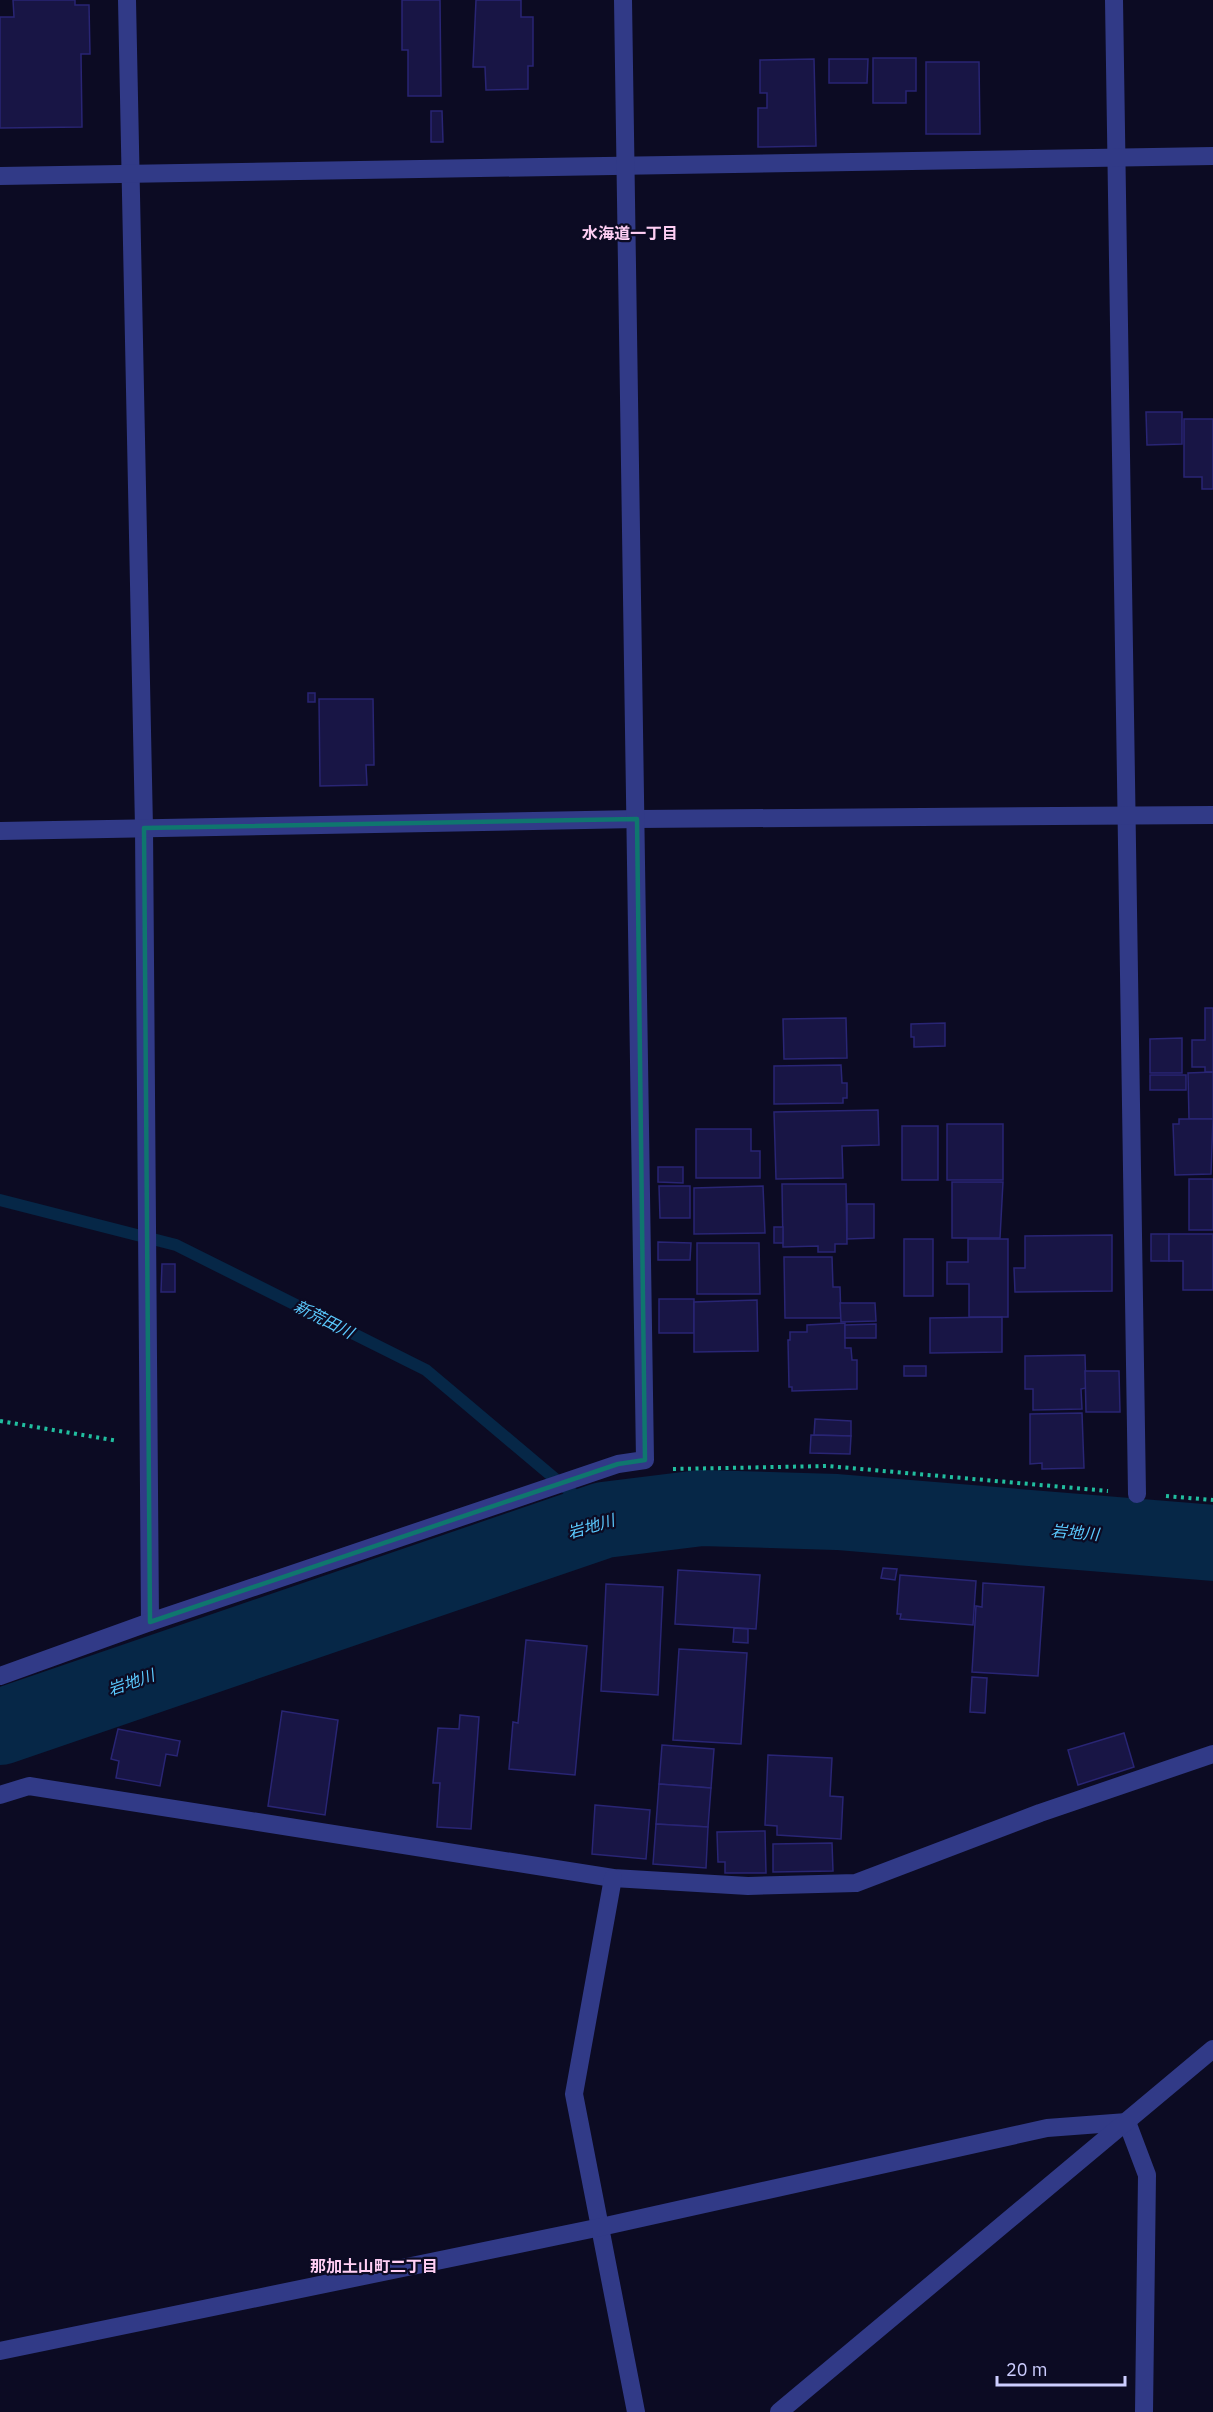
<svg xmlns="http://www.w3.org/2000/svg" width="1213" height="2412" viewBox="0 0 1213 2412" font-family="'IBM Plex Sans','Noto Sans JP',sans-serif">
<rect width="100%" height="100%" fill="#0c0b23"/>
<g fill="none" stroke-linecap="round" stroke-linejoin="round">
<polyline stroke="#062747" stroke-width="12" points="0,1200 176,1245 426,1370 604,1520"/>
<polyline stroke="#062747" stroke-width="76" points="0,1727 604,1520 701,1508 837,1512 1213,1543"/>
</g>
<g fill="#181545" stroke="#292574" stroke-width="1.5">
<polygon points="13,0 75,0 75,5 89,5 90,54 81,54 82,127 0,128 0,17 14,17"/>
<polygon points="402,0 440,0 441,96 408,96 408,50 402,50"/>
<polygon points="476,0 521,0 521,17 533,17 533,66 528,66 528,89 486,90 485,67 473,67"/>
<polygon points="873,58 916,58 916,91 906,91 906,103 873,103"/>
<polygon points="814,59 816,146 758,147 758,108 767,108 767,93 760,93 760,60"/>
<polygon points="829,59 868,59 867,83 829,83"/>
<polygon points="926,62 979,62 980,134 926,134"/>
<polygon points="431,111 442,111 443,142 431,142"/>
<polygon points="1146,412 1182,412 1182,444 1147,445"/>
<polygon points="1184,419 1213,419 1213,489 1202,489 1202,477 1184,477"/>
<rect x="308" y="693" width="7" height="9"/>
<polygon points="319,699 373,699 374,765 366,765 367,785 320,786"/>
<polygon points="1205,1008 1213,1008 1213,1072 1205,1072 1205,1067 1192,1067 1192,1040 1205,1040"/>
<polygon points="846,1018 847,1058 784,1059 783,1019"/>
<polygon points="945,1023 945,1046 914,1047 914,1037 911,1037 911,1024"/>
<polygon points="1182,1038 1182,1073 1150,1073 1150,1039"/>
<polygon points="841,1065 842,1083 847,1083 847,1098 843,1098 843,1103 774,1104 774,1066"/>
<polygon points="1213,1072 1213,1119 1189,1119 1188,1073"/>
<rect x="1150" y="1075" width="36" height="15"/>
<polygon points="878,1110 879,1145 842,1146 843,1178 776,1179 774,1112"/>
<polygon points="1179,1119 1213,1119 1211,1174 1175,1175 1173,1124 1179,1124"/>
<rect x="947" y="1124" width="56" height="56"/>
<rect x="902" y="1126" width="36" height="54"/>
<polygon points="696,1129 751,1129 751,1151 760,1151 760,1178 696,1178"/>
<polygon points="658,1167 683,1167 683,1183 658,1182"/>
<rect x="1189" y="1179" width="24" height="51"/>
<polygon points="952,1182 1003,1182 1000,1238 952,1238"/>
<polygon points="782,1184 846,1184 847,1244 835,1244 835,1252 818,1252 818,1246 783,1247"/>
<polygon points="659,1186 690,1186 690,1218 660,1218"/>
<polygon points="763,1186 765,1233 694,1234 694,1188"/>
<polygon points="847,1204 874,1204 874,1238 847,1239"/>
<rect x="774" y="1227" width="9" height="16"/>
<rect x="1151" y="1234" width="18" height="27"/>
<polygon points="1169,1234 1213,1234 1213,1290 1183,1290 1183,1261 1169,1261"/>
<polygon points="1112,1235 1112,1291 1015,1292 1014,1268 1025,1268 1025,1236"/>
<rect x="904" y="1239" width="29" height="57"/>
<polygon points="968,1239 1008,1239 1008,1317 969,1317 969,1284 947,1284 947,1262 968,1262"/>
<polygon points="658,1242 691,1243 690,1260 658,1260"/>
<polygon points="697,1243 759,1243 760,1294 697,1294"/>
<polygon points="784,1257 832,1257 833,1287 840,1287 841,1318 785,1318"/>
<polygon points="162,1264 175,1264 175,1292 161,1292"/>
<rect x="659" y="1299" width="35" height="34"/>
<polygon points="757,1300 758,1351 694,1352 694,1302"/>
<polygon points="840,1303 875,1303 876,1321 841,1322"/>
<polygon points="1002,1317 1002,1352 930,1353 930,1318"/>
<polygon points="845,1323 845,1348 851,1348 852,1360 857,1360 857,1389 792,1391 792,1387 789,1387 788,1340 790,1340 790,1332 807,1332 807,1325"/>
<polygon points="876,1324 876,1338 845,1338 845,1325"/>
<polygon points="1085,1355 1086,1388 1081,1389 1082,1409 1033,1410 1033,1389 1025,1389 1025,1356"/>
<rect x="904" y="1366" width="22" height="10"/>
<polygon points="1085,1371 1119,1371 1120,1412 1086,1412"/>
<polygon points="1082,1413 1084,1468 1042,1469 1042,1463 1030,1464 1030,1414"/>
<polygon points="815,1419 851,1421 851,1436 814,1435"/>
<polygon points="811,1435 851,1436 850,1454 810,1453"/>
<polygon points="883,1568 897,1569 895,1580 881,1578"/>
<polygon points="678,1570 760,1575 756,1629 675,1624"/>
<polygon points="900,1575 976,1581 973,1625 900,1619 901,1614 897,1614"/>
<polygon points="983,1583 1044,1587 1038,1676 972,1672 976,1606 982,1607"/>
<polygon points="606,1584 663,1587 658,1695 601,1691"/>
<polygon points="734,1628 748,1629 748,1643 733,1642"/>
<polygon points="526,1640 587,1646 575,1775 509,1769 513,1722 518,1723"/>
<polygon points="679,1649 747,1653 741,1744 673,1740"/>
<polygon points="972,1677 987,1678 985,1713 970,1712"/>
<polygon points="282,1711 338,1720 325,1815 268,1806"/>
<polygon points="460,1715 479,1717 471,1829 437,1827 440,1783 433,1783 438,1728 459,1729"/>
<polygon points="118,1729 180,1741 177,1756 166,1754 160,1786 116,1778 119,1761 111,1759"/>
<polygon points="1124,1733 1134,1767 1078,1785 1068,1750"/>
<polygon points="662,1745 714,1749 711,1788 659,1784"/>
<polygon points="768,1755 832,1758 830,1796 843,1797 841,1839 777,1835 777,1826 765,1825"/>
<polygon points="659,1784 711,1788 708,1827 656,1824"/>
<polygon points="595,1805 650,1810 646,1859 592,1854"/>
<polygon points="656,1824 708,1827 706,1868 653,1864"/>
<polygon points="765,1831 766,1873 725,1873 725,1862 718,1862 717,1832"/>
<polygon points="832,1843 833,1871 773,1872 773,1844"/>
</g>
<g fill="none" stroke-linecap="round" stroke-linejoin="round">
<g stroke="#21be9f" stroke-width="4" stroke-dasharray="3 4.5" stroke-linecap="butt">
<polyline points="0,1421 118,1441"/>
<polyline points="673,1469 828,1466 1108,1491"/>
<polyline points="1166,1496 1213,1500"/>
</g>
<g stroke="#313a87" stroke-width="18">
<polyline points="127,0 144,828 150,1622"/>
<polyline points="1114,0 1137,1494"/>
<polyline points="0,176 1213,156"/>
<polyline points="0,831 637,819 1213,815"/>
<polyline points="0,1676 150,1622 618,1464 645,1460 623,0"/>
<polyline points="0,1795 29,1786 613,1878 748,1886 856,1883 1040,1813 1213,1754"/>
<polyline points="613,1878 574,2094 636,2412"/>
<polyline points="0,2351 601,2227 1047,2128 1127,2122 1147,2175 1144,2412"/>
<polyline points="779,2412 1213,2049"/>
</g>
</g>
<path fill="none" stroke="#0f766e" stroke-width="4.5" stroke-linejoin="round" d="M637,819L645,1460L618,1464L150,1622L144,828Z"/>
<g text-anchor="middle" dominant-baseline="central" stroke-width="4.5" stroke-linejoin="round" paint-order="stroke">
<g font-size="16" font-weight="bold" fill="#ffcff4" stroke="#0c0b23">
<text x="630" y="233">水海道一丁目</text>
<text x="374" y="2266">那加土山町二丁目</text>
</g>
<g font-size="16" font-style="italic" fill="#5bcaff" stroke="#0c0b23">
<text transform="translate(324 1319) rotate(27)">新荒田川</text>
<text transform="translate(591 1526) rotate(-16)">岩地川</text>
<text transform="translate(1075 1532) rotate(5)">岩地川</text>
<text transform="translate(131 1682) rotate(-19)">岩地川</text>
</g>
</g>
<path d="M997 2376v9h128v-9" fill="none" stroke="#cdceff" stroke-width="3"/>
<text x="1006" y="2376" font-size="18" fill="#cdceff" stroke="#0c0b23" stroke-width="4.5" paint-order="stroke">20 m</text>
</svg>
